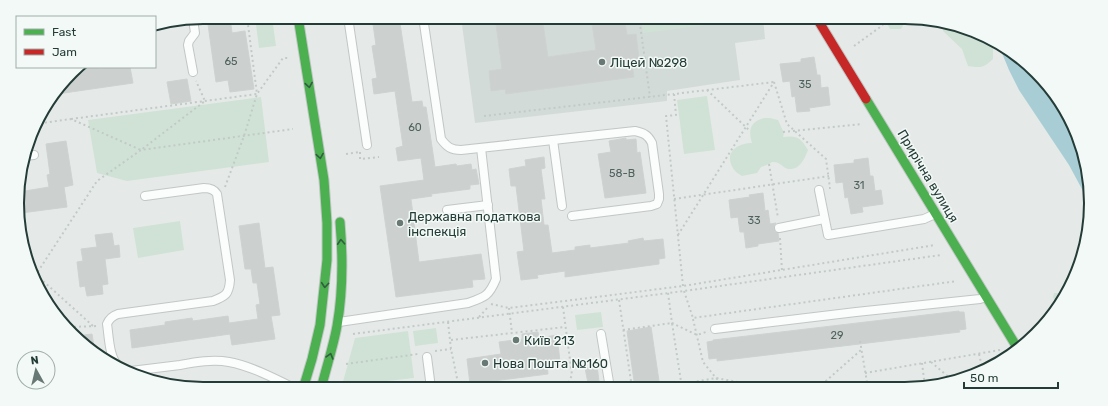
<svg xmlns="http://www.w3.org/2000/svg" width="1108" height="406" viewBox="0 0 1108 406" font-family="Rubik,sans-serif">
<rect width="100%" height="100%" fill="#e5eae8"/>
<polygon fill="#d3dbd8" points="461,17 763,17 765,39 735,43 740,80 667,91 667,101 475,123"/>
<g fill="#d0e2d6">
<polygon points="255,17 272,17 276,46 259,48"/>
<polygon points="641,17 721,17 721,23 643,33"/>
<polygon points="883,17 905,17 906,20 901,29 890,29"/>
<path d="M944,22L953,23L989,41L993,47V59C984,68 980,68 968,66L962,49L943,31Z"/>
<polygon points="707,96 715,150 684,154 677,100"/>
<polygon points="261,97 269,162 127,181 97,173 88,120"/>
<path d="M764,118H770L778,120L784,133L783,137C797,135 801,138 808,150C805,158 800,170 789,169C785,169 782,165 778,163C776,162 774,162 772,162L769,164L761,167L757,173L742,176C737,173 733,170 731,164C726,150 740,143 752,143C748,130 750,122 764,118Z"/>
<polygon points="180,221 184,250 138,258 133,228"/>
<polygon points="1054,293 1058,293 1064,298 1058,306 1053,297"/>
<polygon points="601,312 603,327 577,330 575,315"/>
<polygon points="436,328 438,343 415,346 413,331"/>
<polygon points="408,331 414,378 370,383 371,389 341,389 355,338"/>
</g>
<polygon fill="#a9cdd5" points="999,46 1018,55 1066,110 1089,178 1088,208 1083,191 1069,165 1019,90 1009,70"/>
<g fill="#ccd1cf" stroke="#ced3d1">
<polygon points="207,17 230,17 232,33 245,31 254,89 230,92 228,80 216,82"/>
<polygon points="379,17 399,17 412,102 422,101 423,107 426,107 435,167 456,164 457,166 471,164 472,170 476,169 479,184 470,185 470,189 431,194 432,196 411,199 419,262 481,254 485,279 472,280 473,287 396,297 380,186 424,180 421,158 398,161 396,148 403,146 395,91 374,94 372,79 377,78 372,46 376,45 373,24 380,23"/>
<polygon points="495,17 542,17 548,57 596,50 591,17 624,17 627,35 636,34 639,58 631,59 634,77 506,94 505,89 491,91 489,71 502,69"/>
<polygon points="814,57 817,75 820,75 821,88 828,87 830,105 809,108 810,111 797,112 795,96 792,97 790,81 783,82 780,64 801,62 801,59"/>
<polygon points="87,67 99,67 99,69 111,67 130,67 133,83 57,94 76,69"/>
<polygon points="187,79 191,101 171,104 167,82"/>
<polygon points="626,138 626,140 636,139 637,153 640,152 646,193 605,198 598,154 611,152 609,141"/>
<polygon points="66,141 73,185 64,187 67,207 21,213 20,195 26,194 25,191 49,187 47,175 50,174 46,144"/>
<polygon points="544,157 545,168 541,169 545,199 541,199 544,225 548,225 552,253 575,250 575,247 590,245 590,248 629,243 628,241 643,238 644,241 663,239 665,258 659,259 659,264 565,277 565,271 537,275 538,278 521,280 517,252 524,251 516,186 511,186 509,169 526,166 525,160"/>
<polygon points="868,158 870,176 873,176 875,191 881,190 883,204 862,207 863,212 851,214 848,197 845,198 843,182 836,183 834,165 854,163 854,160"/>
<polygon points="763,193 765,211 768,210 770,224 776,223 774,226 774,229 775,232 778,233 779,241 758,244 758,246 746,248 744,232 740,232 738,217 731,218 729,200 750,197 749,195"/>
<polygon points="259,223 265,268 273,267 280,315 271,316 275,339 232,345 230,334 132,348 130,330 165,325 165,322 192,318 193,321 228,316 229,323 258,319 256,305 260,304 257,283 253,283 251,269 245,269 239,226"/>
<polygon points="112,233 114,246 119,245 120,257 105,259 108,284 102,285 103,294 87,296 85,286 80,287 77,262 83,261 81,249 97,247 95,235"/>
<polygon points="959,311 959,312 964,312 966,329 959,330 960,332 717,361 717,358 709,359 707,342 713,341 713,340"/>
<polygon points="651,327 660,388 635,388 627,331"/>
<polygon points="538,332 539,338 557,335 560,362 547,364 548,374 470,384 467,359 501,354 499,342 522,339 522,334"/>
<polygon points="92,334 95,353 77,336"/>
<polygon points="597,366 599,381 588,383 585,368"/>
</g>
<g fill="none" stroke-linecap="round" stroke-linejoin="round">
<g stroke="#c2c7c5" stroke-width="10">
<g id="lane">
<polyline points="348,17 367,145"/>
<path d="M423,17L441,139C447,147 451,150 461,150L635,131C644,133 648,135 652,143L659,194V199L657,204L651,206L572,216"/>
<polyline points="193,72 188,45 189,41 195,33 193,19"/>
<polyline points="553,140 562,206"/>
<polyline points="25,156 34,155"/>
<polyline points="819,190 828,235 924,219 935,214"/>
<polyline points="447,210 488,205"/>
<polyline points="779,228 824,219"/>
<path d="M339,322L468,303C485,297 489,296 496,279L481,148"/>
<polyline points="715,329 856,312 980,299 986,297"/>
<polyline points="601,334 610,388"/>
<polyline points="427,357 431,388"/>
<path d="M119,366C109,359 109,336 107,324C109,319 112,316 118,314L213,301C226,296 229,294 230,280L217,194C214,189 210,188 204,188L145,196"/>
<path d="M128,371H131C147,369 164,367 180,365C196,362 213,359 229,362C251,366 276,379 296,389"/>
</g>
</g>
<g stroke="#c1c7c5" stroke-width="11">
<g id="fast">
<polyline points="298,17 324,180 327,223 327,260 320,325 312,359 303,389"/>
<polyline points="866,99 1018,349"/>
<path d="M321,389C326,368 333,348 337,326C343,292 343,257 340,222"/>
</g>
</g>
<g stroke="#c1c7c5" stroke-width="11">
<polyline id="jam" points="816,17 866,99"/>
</g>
<g stroke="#c2cac7" stroke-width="2" stroke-dasharray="2 3" stroke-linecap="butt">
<polyline points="639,17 650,97"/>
<polyline points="854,46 883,25"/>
<polyline points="774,82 787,124 826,159 830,188 829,188"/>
<polyline points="707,90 750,131"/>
<polyline points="484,116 674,94"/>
<polyline points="71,119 257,94 247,17"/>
<polyline points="35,124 71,119 141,150 205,101 196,81"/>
<polyline points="783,132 862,124"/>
<polyline points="360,152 360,159 379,157"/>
<polyline points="346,154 360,152"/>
<polyline points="769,164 778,218"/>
<polyline points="225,187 244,136 257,94 283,58 288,58"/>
<polyline points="674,199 829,176"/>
<polyline points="678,235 774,82"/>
<polyline points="780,238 782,271"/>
<polyline points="32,271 93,326"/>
<polyline points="35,276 97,181 141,150 293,129"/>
<polyline points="683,286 666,116 676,115 674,94 774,82"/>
<polyline points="684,291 693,318 957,281"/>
<polyline points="668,293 672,323 697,335 706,332"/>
<polyline points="619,300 632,388"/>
<polyline points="491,304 509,308 683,286 935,245"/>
<polyline points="563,307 572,375 566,388"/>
<polyline points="509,308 512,333"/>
<polyline points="479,317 488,307"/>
<polyline points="693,319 703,362 716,378 726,388"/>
<polyline points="448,322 451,349 458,383 468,388"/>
<polyline points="69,327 98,326"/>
<polyline points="623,330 672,323 682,388"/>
<polyline points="353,334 684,291 941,255"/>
<polyline points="451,340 565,327"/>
<polyline points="860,341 868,388"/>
<polyline points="435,351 451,349"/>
<polyline points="979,354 983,371"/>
<polyline points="931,362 952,380"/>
<polyline points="922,363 925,387"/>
<polyline points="346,364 418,354"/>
<polyline points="865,373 1000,350"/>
<polyline points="682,384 716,378 770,388"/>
<polyline points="818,388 861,350"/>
</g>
<use href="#lane" stroke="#fbfcfc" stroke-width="8"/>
<use href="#fast" stroke="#4caf50" stroke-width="9"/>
<use href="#jam" stroke="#c62828" stroke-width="9"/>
</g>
<defs><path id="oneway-chevron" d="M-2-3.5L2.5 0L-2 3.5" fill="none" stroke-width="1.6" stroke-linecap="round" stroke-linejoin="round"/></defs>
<g stroke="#305e3e">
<use href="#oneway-chevron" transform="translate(309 85) rotate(81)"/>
<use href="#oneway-chevron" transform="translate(320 156) rotate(81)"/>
<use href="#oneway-chevron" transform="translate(341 242) rotate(-93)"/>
<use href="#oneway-chevron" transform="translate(325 285) rotate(95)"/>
<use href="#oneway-chevron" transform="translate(330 356) rotate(-74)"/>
</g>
<g fill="#687975" stroke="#f3f9f6" stroke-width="1.5">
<circle cx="602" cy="62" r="4"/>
<circle cx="400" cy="223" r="4"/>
<circle cx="516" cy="340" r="4"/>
<circle cx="485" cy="363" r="4"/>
</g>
<g text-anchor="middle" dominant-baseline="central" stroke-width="3" stroke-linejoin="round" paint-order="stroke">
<g font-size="11" fill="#4f625e">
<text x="231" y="61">65</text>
<text x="805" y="84">35</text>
<text x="415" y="127">60</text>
<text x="622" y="173">58-В</text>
<text x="859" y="185">31</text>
<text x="754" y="220">33</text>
<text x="837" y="335">29</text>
</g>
<g font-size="13" fill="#243c37" stroke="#f3f9f6" text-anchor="start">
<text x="610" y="62">Ліцей №298</text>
<text x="408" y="216">Державна податкова<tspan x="408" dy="15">інспекція</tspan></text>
<text x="524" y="340">Київ 213</text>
<text x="493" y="363">Нова Пошта №160</text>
</g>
<g font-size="13" fill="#243c37" stroke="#f3f9f6">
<text transform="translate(928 176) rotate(59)">Прирічна вулиця</text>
</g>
</g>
<path d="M0 0H1108V406H0ZM203 24H905A179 179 0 0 1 1084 203V203A179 179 0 0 1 905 382H203A179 179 0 0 1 24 203V203A179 179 0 0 1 203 24Z" fill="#f3f9f6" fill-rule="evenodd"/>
<path fill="none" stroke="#243c37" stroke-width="2" d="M203 24H905A179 179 0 0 1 1084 203V203A179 179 0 0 1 905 382H203A179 179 0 0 1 24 203V203A179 179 0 0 1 203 24Z"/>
<rect x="16" y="16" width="140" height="52" fill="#f3f9f6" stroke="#a0adaa"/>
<rect x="24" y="29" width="20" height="6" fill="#4caf50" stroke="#a0adaa"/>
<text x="52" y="36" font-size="12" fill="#243c37">Fast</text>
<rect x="24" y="49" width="20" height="6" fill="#c62828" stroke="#a0adaa"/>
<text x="52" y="56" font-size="12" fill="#243c37">Jam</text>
<g transform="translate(36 370) rotate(352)"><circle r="19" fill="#f3f9f6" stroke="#a0adaa"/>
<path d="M0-3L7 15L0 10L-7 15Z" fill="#687975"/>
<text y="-6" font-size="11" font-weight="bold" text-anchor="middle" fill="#243c37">N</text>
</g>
<path d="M964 382v6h94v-6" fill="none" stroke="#243c37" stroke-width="2"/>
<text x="970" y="382" font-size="12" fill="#243c37" stroke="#f3f9f6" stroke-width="3" paint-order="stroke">50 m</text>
</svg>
